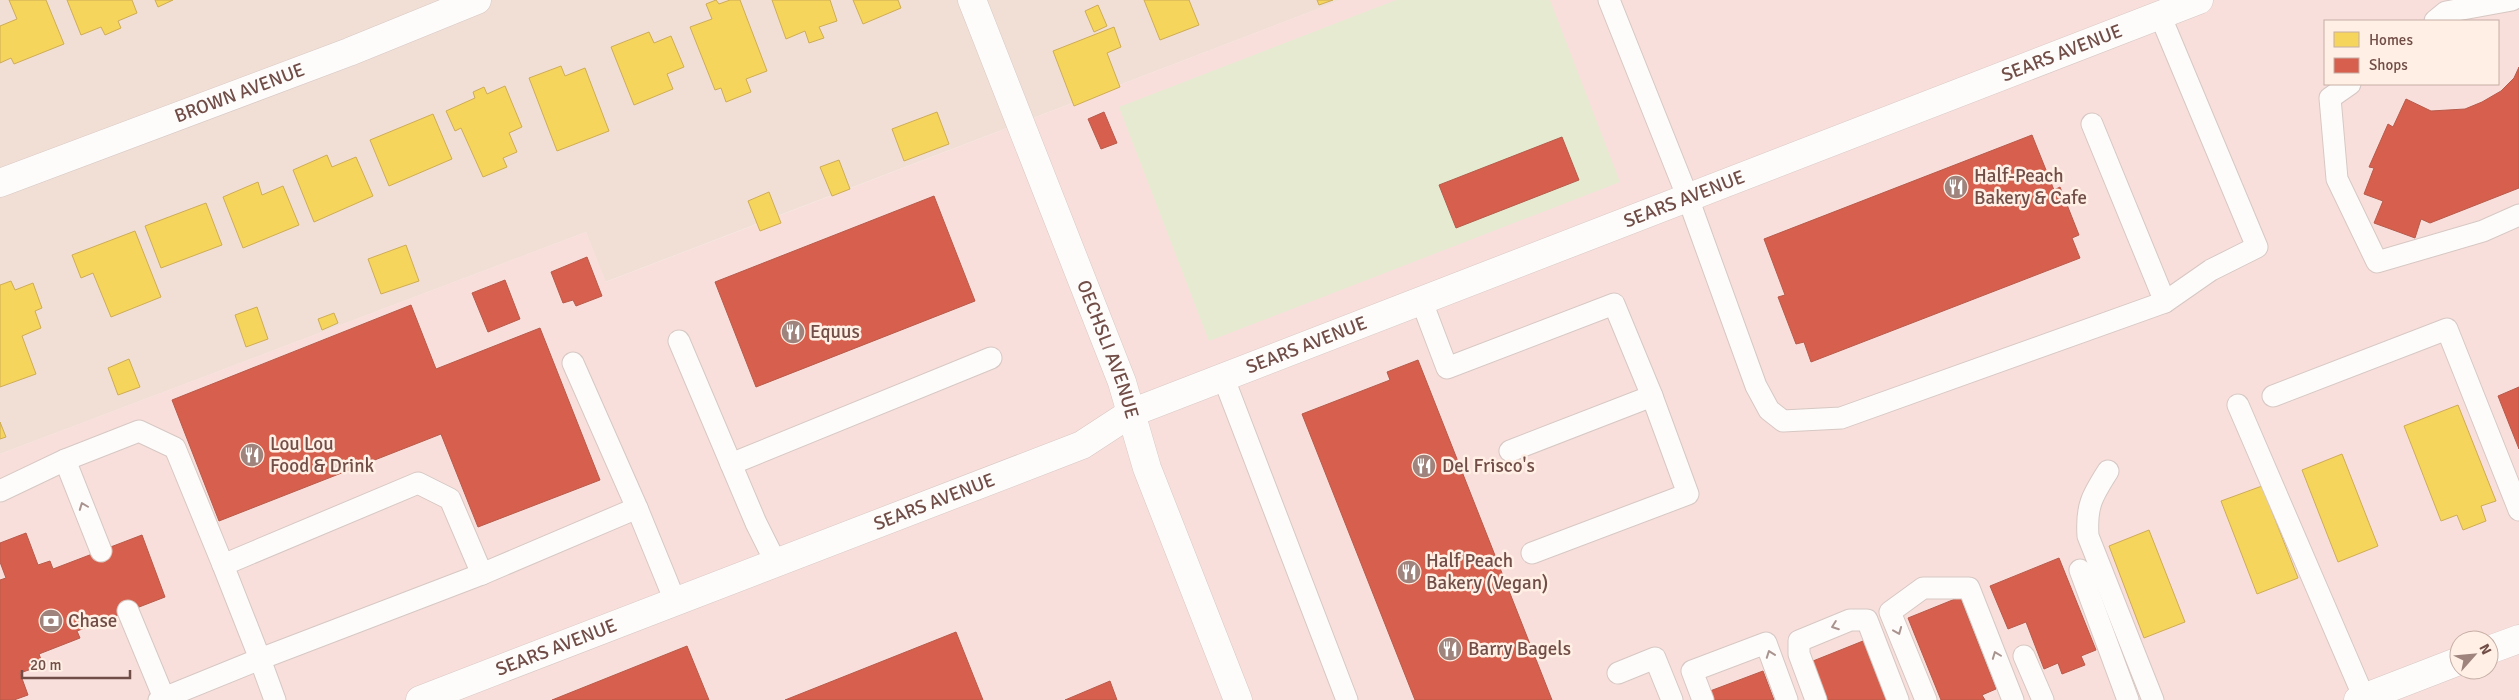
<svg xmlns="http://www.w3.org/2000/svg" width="2519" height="700" viewBox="0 0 2519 700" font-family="Signika,sans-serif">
<rect width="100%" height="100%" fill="#f5ebe5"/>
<polygon fill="#f1dfd5" points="0,0 1341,0 605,282 586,232 0,454"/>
<path fill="#f9dfdb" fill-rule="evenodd" d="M1341,0H2519V700H0V454L586,232L606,282ZM2325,21H2498V84H2325ZM2459,640H2489V670H2459Z"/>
<polygon fill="#e5ead0" points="1396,0 1550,0 1620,182 1209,341 1119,107"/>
<g fill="#f6d55c" stroke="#ceac56">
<polygon points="9,0 46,0 64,44 14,64 11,58 0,63 0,26 17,19"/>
<polygon points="67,0 132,0 137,13 118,21 121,28 105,35 101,27 81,35"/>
<polygon points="155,0 173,0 158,7"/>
<polygon points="716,0 719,4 730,0 740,0 767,71 746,79 751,92 726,102 721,88 715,90 690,27 712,19 706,4"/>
<polygon points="772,0 830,0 837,21 819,27 824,38 809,43 805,31 786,39"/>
<polygon points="853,0 898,0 901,8 863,24"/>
<polygon points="1144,0 1189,0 1199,25 1160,40"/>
<polygon points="1317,0 1333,0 1319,5"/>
<polygon points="1098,5 1107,26 1094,32 1085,11"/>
<polygon points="1114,27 1121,47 1107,53 1120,87 1074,106 1053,51"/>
<polygon points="649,32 654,43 671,36 684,67 667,74 673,89 634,105 611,47"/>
<polygon points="561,66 565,76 585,68 609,131 557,151 529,78"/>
<polygon points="505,86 522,127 509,133 517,152 503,158 507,167 483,177 461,128 455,131 446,111 475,98 473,92 484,87 487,94"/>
<polygon points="937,112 949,144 904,161 892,129"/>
<polygon points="433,114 452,159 389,186 370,140"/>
<polygon points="327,155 332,167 356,157 373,196 314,222 293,170"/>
<polygon points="839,160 850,189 832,196 820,167"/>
<polygon points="258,182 262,195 283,186 299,225 243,248 223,197"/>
<polygon points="769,192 781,223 760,231 748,201"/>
<polygon points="206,203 222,245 161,268 145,226"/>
<polygon points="135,231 161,297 111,317 93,273 81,278 72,255"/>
<polygon points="406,245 419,281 381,294 368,259"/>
<polygon points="11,281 15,290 33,283 42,308 35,311 41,328 22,336 36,374 0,387 0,285"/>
<polygon points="257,307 268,339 246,347 235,315"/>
<polygon points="334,313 338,323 322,330 318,319"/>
<polygon points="129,359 140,387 118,395 108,368"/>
<polygon points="2458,405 2496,501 2481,506 2486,521 2463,530 2457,515 2441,521 2404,426"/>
<polygon points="0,422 6,437 0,439"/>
<polygon points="2342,454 2378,546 2338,562 2302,470"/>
<polygon points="2262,486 2298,578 2257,594 2221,501"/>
<polygon points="2149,530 2185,622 2144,638 2109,546"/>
</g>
<g fill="#d6604d" stroke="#b85a4b">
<polygon points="2519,67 2519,188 2430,223 2421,219 2415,238 2374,223 2383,201 2364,194 2374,168 2369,167 2388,124 2393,127 2406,99 2431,111 2465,109 2482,102 2501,91 2514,78"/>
<polygon points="1104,112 1117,143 1101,149 1088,119"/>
<polygon points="2032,135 2054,190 2060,187 2079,235 2072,238 2080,258 1811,362 1804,342 1796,344 1778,297 1785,295 1764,239"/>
<polygon points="1562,137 1579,180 1456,228 1439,185"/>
<polygon points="934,196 975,301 756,387 715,282"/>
<polygon points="587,257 602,296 576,306 573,300 563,303 551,272"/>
<polygon points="505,280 520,319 488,332 472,293"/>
<polygon points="411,305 436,369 540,328 600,480 478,527 441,434 219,521 172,400"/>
<polygon points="1418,360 1552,700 1415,700 1302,414 1390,380 1387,372"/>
<polygon points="2519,387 2519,449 2498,396"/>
<polygon points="26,533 38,565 50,561 53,569 142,535 165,597 77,631 80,638 39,654 43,665 20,673 28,695 14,700 0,700 0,580 6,578 0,562 0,543"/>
<polygon points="2059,558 2096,650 2081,656 2085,665 2062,674 2058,663 2044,669 2026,622 2008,629 1990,586"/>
<polygon points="1960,597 1996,689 1982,695 1985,700 1941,700 1908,618"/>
<polygon points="956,632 983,700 785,700"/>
<polygon points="1863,641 1886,700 1828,700 1813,661"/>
<polygon points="687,646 709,700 552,700"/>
<polygon points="1763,671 1774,700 1713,700 1710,691"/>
<polygon points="1110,681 1117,700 1065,700"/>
</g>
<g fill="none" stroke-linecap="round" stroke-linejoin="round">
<g stroke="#d6c8c3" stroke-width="23">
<g id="service">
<polyline points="1609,0 1688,198 1756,386 1769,410 1783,421 1841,418 2165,302 2211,270 2257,247 2160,15"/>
<polyline points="2435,21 2446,12 2512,0"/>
<polyline points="2350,84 2330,98 2337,179 2377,262 2483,231 2519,215"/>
<polyline points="2092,124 2165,302"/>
<polyline points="1422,302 1447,368 1614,304 1652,396 1688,494 1532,553"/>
<polyline points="679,341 756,523 776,563"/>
<polyline points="573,363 637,508"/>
<polyline points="1224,379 1347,700"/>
<polyline points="2273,396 2447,329 2519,510"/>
<polyline points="2238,405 2365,700"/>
<polyline points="1510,451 1652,396"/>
<polyline points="65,460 101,551"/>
<polyline points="731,464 991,358"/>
<path d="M2108,471C2092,496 2086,506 2088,536L2153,700"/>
<polyline points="0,491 65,460 139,431 175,448 223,565 418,483 450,499 482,574 637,508 675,601"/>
<polyline points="2080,570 2128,700"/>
<polyline points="128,611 164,698"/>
<polyline points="2024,656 2043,700"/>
<polyline points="1618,673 1655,658 1672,700"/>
<polyline points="159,700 260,659 223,565"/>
<polyline points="275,700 260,659 482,574"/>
<polyline points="1703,700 1692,671 1766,643 1787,700"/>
<polyline points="1816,700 1799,654 1799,641 1850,620 1867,620 1898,700"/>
<polyline points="1926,700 1890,612 1923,588 1969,588 2013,700"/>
</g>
</g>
<g stroke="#d6c8c3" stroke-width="29">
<g id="minor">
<path id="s1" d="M972,0L1122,382L1147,468L1238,700"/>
<path id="s2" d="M0,183L349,52L477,0"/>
<polyline points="2489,650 2519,639"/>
<path id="s3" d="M420,700L1082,445L1131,413L2199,0"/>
<polyline points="2358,700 2459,661"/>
</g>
</g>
<use href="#service" stroke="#fefcfb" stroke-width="21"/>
<use href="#minor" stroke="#fefcfb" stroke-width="28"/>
</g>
<defs><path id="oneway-chevron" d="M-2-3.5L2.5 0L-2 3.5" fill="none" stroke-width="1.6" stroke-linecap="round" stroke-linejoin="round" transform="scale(1.25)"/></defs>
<g stroke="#a9938f">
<use href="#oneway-chevron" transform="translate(83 506) rotate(-111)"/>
<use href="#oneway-chevron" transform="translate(1835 626) rotate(160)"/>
<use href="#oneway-chevron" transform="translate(1898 631) rotate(68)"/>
<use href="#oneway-chevron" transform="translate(1770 654) rotate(-110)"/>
<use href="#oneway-chevron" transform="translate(1996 655) rotate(-111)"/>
</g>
<defs>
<g id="restaurant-disc" transform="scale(1.25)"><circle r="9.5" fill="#9f847e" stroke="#ffefe4"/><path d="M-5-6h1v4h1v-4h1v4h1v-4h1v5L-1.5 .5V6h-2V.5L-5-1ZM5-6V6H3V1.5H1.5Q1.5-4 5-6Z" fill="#fff"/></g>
<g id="bank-disc" transform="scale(1.25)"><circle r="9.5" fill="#9f847e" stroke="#ffefe4"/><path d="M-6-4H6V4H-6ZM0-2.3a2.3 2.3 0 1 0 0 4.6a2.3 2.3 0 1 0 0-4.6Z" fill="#fff"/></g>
</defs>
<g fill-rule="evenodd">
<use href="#restaurant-disc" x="1956" y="187"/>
<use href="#restaurant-disc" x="793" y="332"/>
<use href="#restaurant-disc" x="252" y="455"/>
<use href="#restaurant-disc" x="1424" y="466"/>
<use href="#restaurant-disc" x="1409" y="572"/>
<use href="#bank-disc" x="51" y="621"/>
<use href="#restaurant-disc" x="1450" y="649"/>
</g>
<g text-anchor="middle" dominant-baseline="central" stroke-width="5" stroke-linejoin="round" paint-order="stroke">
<g font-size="19" fill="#714d47" stroke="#ffefe4">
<text stroke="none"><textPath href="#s3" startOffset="1766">SEARS AVENUE</textPath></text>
<text stroke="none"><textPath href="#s2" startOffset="256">BROWN AVENUE</textPath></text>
<text stroke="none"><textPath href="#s3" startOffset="1361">SEARS AVENUE</textPath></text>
<text stroke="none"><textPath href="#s3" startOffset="956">SEARS AVENUE</textPath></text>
<text stroke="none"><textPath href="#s1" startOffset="375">OECHSLI AVENUE</textPath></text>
<text stroke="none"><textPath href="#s3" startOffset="551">SEARS AVENUE</textPath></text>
<text stroke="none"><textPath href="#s3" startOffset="146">SEARS AVENUE</textPath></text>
</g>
<g font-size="19" fill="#714d47" stroke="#ffefe4" text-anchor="start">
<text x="1974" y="176">Half-Peach<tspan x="1974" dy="22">Bakery &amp; Cafe</tspan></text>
<text x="810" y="332">Equus</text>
<text x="270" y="444">Lou Lou<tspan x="270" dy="22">Food &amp; Drink</tspan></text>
<text x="1442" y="466">Del Frisco's</text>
<text x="1426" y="561">Half Peach<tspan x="1426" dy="22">Bakery (Vegan)</tspan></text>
<text x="68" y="621">Chase</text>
<text x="1468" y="649">Barry Bagels</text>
</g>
</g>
<rect x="2324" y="20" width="175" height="65" fill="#ffefe4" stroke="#c6aea5"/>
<rect x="2334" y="32" width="25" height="15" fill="#f6d55c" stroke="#c6aea5"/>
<text x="2369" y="45" font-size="15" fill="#714d47">Homes</text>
<rect x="2334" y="58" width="25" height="15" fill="#d6604d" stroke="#c6aea5"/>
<text x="2369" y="70" font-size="15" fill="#714d47">Shops</text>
<g transform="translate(2474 655) rotate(63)"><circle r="24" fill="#ffefe4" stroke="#c6aea5"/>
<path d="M0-4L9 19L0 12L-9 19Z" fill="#9f847e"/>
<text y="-8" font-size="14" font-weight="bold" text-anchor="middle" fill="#714d47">N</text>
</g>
<path d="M22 670v8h108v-8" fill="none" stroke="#714d47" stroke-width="2.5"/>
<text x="30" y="670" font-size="15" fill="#714d47" stroke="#ffefe4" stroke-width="4" paint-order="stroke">20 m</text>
</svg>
